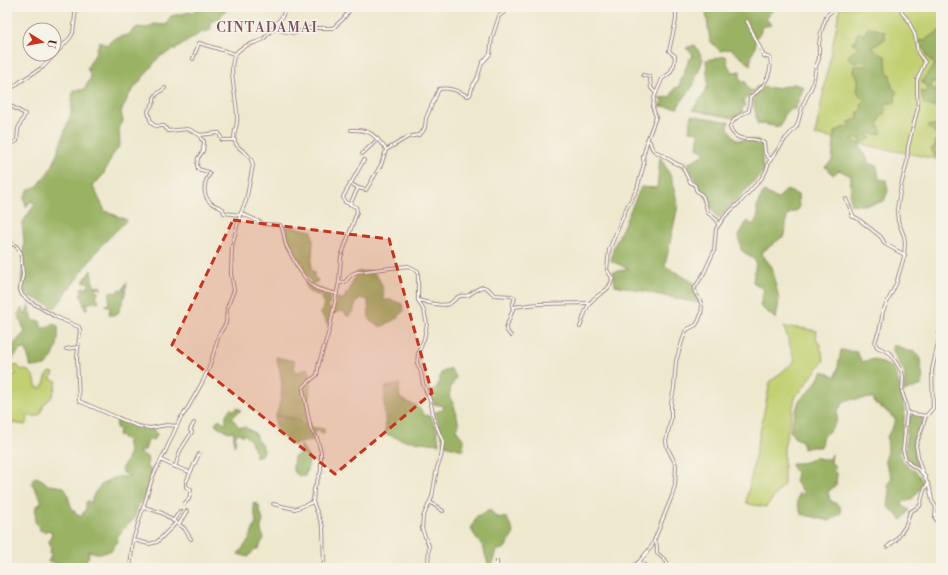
<svg xmlns="http://www.w3.org/2000/svg" width="948" height="575" viewBox="0 0 948 575" font-family="'Libre Bodoni',serif">
<rect width="100%" height="100%" fill="#f7f3e8"/>
<filter id="ink" filterUnits="userSpaceOnUse"><feTurbulence type="fractalNoise" baseFrequency=".025" numOctaves="2"/><feDisplacementMap in="SourceGraphic" scale="8" xChannelSelector="R" yChannelSelector="G"/><feConvolveMatrix kernelMatrix="1 2 1 2 8 2 1 2 1" color-interpolation-filters="sRGB"/></filter>
<filter id="wash" filterUnits="userSpaceOnUse"><feTurbulence type="fractalNoise" baseFrequency=".012" numOctaves="4" result="noise"/><feDisplacementMap in="SourceGraphic" scale="16" xChannelSelector="R" yChannelSelector="G"/><feGaussianBlur stdDeviation="0.9" result="paint"/><feColorMatrix in="noise" values="0 0 0 0 0 0 0 0 0 0 0 0 0 0 0 0 0 1.4 0 .05"/><feComposite in="paint" operator="in"/></filter>
<g filter="url(#wash)">
<rect width="100%" height="100%" fill="#eee8ce"/>
<g fill="#c2d072" stroke="#86784e">
<polygon points="840,7 941,7 941,160 815,135"/>
<polygon points="784,327 800,328 817,331 816,338 820,345 824,360 795,398 784,448 784,484 766,507 749,504 746,502 770,382 795,361"/>
<path d="M7,364L18,366L22,370L24,369C32,372 36,378 36,387L40,388L43,387L47,375L50,372L54,373L50,379L57,381L53,394L50,399L44,404L41,413L37,416H27L28,422L25,425L7,422V377L17,374Z"/>
</g>
<g fill="#99b264" stroke="#726848">
<polygon points="197,7 232,7 222,13 220,19 210,22 211,30 200,33 179,47 159,57 129,95 121,112 123,121 119,129 120,145 112,156 103,175 93,186 105,211 127,220 101,246 55,308 21,292 24,242 22,223 35,204 31,201 26,207 24,198 28,190 38,186 53,165 71,113 73,90 84,90 91,77 87,68 94,56 100,41 107,45 113,39 128,35 137,27 148,28 154,24 166,25 171,16 195,11"/>
<polygon points="709,7 772,7 773,10 766,18 771,25 761,27 761,32 756,38 755,49 752,54 750,65 731,49 720,51 710,41 706,12"/>
<path d="M870,27L885,32V39L872,48L886,57L887,73L890,74L892,88L896,91L895,102L885,104V112L881,117L878,124L882,133L876,135L872,133L868,134L871,137L870,139L861,143L860,138L851,139L860,144C861,153 867,154 868,163L877,166L879,179L886,180L888,191L884,201C872,205 863,206 850,204L851,176L839,170L833,175L825,167L832,161L835,132L842,128L851,127L849,122L858,119V112L862,111L861,103L866,99L861,97L857,91C859,84 859,76 853,72L854,66H867L868,60L853,63L848,56L859,47L852,43L857,40L856,35L859,32L864,35L867,29Z"/>
<polygon points="939,31 941,32 941,93 938,92 936,82 932,81 931,89 935,89 941,101 941,111 939,109 923,103 921,91 926,93 928,86 921,82 935,64 928,58 924,48 920,48 918,41 925,40"/>
<polygon points="695,45 703,59 693,86 678,106 678,108 659,106 662,102 659,98 670,97 676,87 678,88 689,60 693,56 692,53 686,48"/>
<polygon points="726,56 728,66 733,72 740,71 740,81 745,81 747,87 751,91 755,90 756,87 777,88 794,84 804,87 795,109 790,109 786,112 780,127 757,123 753,97 754,91 743,101 745,106 741,110 744,112 733,118 692,110 703,96 708,85 706,60"/>
<polygon points="691,115 729,122 728,128 736,140 757,140 763,145 762,164 765,170 718,219 687,164 706,153 697,148 699,132 689,131"/>
<polygon points="939,121 941,122 941,151 938,154 938,156 935,156 931,149 936,146 935,141 939,140 940,137 928,126 929,125 937,126"/>
<polygon points="660,157 671,177 678,205 665,266 696,284 697,303 615,285 613,272 629,269 611,261 613,249 641,187 657,188"/>
<path d="M787,190L798,195L799,209L787,215L785,235L761,253L772,267L779,300L776,319L760,306L764,290L753,282L756,261L741,250L739,235L747,221L753,225L758,216C755,206 759,200 764,191L777,199Z"/>
<polygon points="287,226 312,231 313,242 311,269 315,273 313,276 318,280 317,282 312,284 298,262 287,239"/>
<polygon points="91,270 92,280 95,287 100,286 102,289 95,288 98,293 96,296 99,301 97,303 93,302 87,304 87,309 85,309 82,297 80,296 83,290 80,289 83,287 88,288 89,282 83,282"/>
<path d="M372,271C380,278 385,289 383,300H392L402,304L404,311L400,314L399,317L383,326H380L371,322L369,317L368,300L362,298L359,299L354,307V311L348,317L343,311L338,312L333,314L337,298L344,299L346,293H348L357,272Z"/>
<polygon points="127,282 124,298 118,313 113,315 109,315 110,307 105,305 109,304 110,291 116,293 119,289 122,291"/>
<polygon points="305,283 324,290 329,293 330,304 327,306 332,310 329,315 332,318 328,325 321,314 324,303 321,296 309,292"/>
<path d="M29,304L33,321H40L42,329L53,324L58,326C59,341 57,355 45,366L31,367L26,349L20,350L9,362L12,346L25,332L18,314L22,308L26,315Z"/>
<path d="M892,346H898C904,350 908,352 914,351L920,359L923,380L922,385L904,392C903,384 907,376 903,369C898,362 894,355 892,346Z"/>
<path d="M841,350L857,352L862,362L874,359L893,368C900,384 905,401 904,419C903,434 899,443 901,459L919,475L923,484C918,491 913,503 903,501L902,505L909,510L902,520L888,507L890,493L888,486L892,477L889,471L885,461L888,451L887,437L896,420L884,409L875,404L873,398L846,400L837,411C840,423 830,430 822,438L821,447H811L803,449V442L794,437L790,431L793,419L799,401L813,387L823,371L836,377Z"/>
<path d="M276,357L294,361L295,373L308,368L311,375L307,419C302,421 283,416 276,415C284,394 283,379 276,357Z"/>
<path d="M450,368L456,377L451,387L449,396L454,405L459,425L456,430L464,440L463,450L445,445L435,412L443,410L444,406L434,404L429,391C439,390 439,381 441,373Z"/>
<path d="M400,384L399,391L400,398C409,404 420,405 424,415L430,416L437,429L439,444L403,440L386,434L384,402L386,387Z"/>
<path d="M237,408L241,410L232,418L239,427H245L256,434V439L262,445L264,451L261,455L255,457L254,446L252,445L251,441L244,434L242,436L241,433L236,434L235,445L234,446C233,441 235,436 233,431L229,432L217,426L215,423L219,419L226,425V415L230,409L235,410Z"/>
<path d="M910,415L923,418C921,441 907,439 918,467C914,464 908,461 907,457C903,446 908,426 910,415Z"/>
<polygon points="275,416 310,423 311,427 324,429 324,434 321,432 314,431 314,440 291,445 289,440 284,438 276,429"/>
<path d="M117,419L142,428L155,430L157,435L153,440H148L145,450L138,452L147,457L148,462L146,467L153,470L150,477L147,495L139,504L134,519L122,530L121,533L117,537L118,542L114,546L112,550L101,554L88,551L89,556L85,562C72,566 61,564 48,562L51,556L50,551L51,548L49,541L52,533L49,530L44,532L40,530L38,525L35,522L36,506L41,504V499L32,484L33,479L36,477L44,481L48,485L64,487C71,498 67,508 81,517L86,508V502L88,501L91,503C93,491 105,478 118,477C123,476 125,478 131,476L123,473L121,470C123,465 126,462 128,458C130,453 128,445 127,440L118,435L119,429L116,428Z"/>
<path d="M301,445L310,460L305,476C299,478 296,474 293,469L294,457L299,454Z"/>
<path d="M832,454L831,462L836,468L833,470L837,474L836,485L828,492L830,500L840,506L841,513L830,521L801,514L797,502L799,493L802,495L804,494L803,491L795,482L797,473L791,466L792,463C801,463 808,463 814,457L822,459H829Z"/>
<path d="M253,503L258,504L263,521C259,530 261,530 264,538L258,549L254,550L248,557L238,554L249,540L256,522Z"/>
<polygon points="490,510 496,517 507,518 514,533 505,548 496,551 491,568 489,568 483,546 478,541 471,529 477,516"/>
</g>
</g>
<g filter="url(#ink)">
<g fill="none" stroke-linecap="round" stroke-linejoin="round">
<g stroke="#9c847c" stroke-width="4">
<g id="minor">
<polyline points="69,7 75,11"/>
<polyline points="901,7 902,13 908,20 915,35 918,53 925,62 917,80 917,94 918,107 908,147 907,162 901,186 897,210 898,221 904,236 905,242 904,257 896,284 883,311 880,328 875,342 877,347 890,353 902,372 903,377 902,392 906,403 907,413 903,450 905,457 910,464 919,470 925,476"/>
<path d="M747,21L764,56L770,58C773,69 766,84 758,91C755,94 752,95 750,97L749,111C741,114 731,120 730,128C739,146 750,134 764,143L765,153L771,160"/>
<polyline points="272,29 282,17 286,7"/>
<polyline points="193,59 199,43 235,54"/>
<polyline points="643,75 650,77 651,88 656,93"/>
<path d="M165,88L157,94L154,98V102L148,111C151,123 150,127 164,126L168,131L188,129L200,135"/>
<polyline points="7,92 21,81 43,67 70,38 73,33 76,7"/>
<polyline points="7,104 25,114 18,129 17,141 7,146"/>
<path d="M351,130C371,129 374,135 386,149"/>
<path d="M234,140H222L219,133H217L200,135L201,139L204,141L203,151L198,158L197,165L198,169L208,172L210,174C203,183 202,195 211,203C214,205 219,207 223,209L224,213L240,215"/>
<path d="M647,140L650,142C652,152 655,151 662,155C670,159 672,163 682,166L690,182L695,185L696,190L703,196L708,213L717,220L718,224"/>
<polyline points="362,154 378,139"/>
<polyline points="350,183 358,188"/>
<polyline points="846,199 854,217"/>
<path d="M350,204L358,188L366,190L381,165L386,150L408,137L419,135L423,131L425,127L426,118L439,89C448,87 460,91 467,96L470,95L473,85L477,79L482,63L490,54L492,38L499,16L507,10L509,7"/>
<path d="M241,213L264,224L280,225C284,229 284,239 286,245C291,255 306,284 316,288C322,291 330,292 337,294"/>
<polyline points="851,216 857,218 876,233 881,237 885,244 905,255"/>
<polyline points="7,240 17,247 21,253 23,275 20,289 22,295 29,301 56,317 79,327 80,330 77,358 79,401 137,426 150,428 167,425 177,426"/>
<path d="M339,283L345,282L352,274L357,272L408,266L418,271V300C427,302 440,307 449,304C453,302 456,297 460,296C463,295 465,297 469,295C481,287 483,282 494,295L511,296L515,298L512,306L513,309L506,328L507,331L511,336"/>
<polyline points="418,300 424,311 427,324 424,339 418,354 417,363 421,372 423,384 430,400 435,422 443,442 441,457 437,468 432,497 423,517 422,529 429,546 428,564 426,568"/>
<polyline points="513,307 538,304 590,303"/>
<path d="M580,327C583,320 585,309 590,303C597,293 611,292 612,278L607,270L609,250L626,209L637,189L644,164L643,157L648,138L656,117L653,108L654,98L662,79L670,73L674,65L675,56L669,51L676,20V7"/>
<polyline points="939,334 939,339 932,370 933,408 926,416 916,445 920,466 930,489 932,501 936,507 935,518 941,526"/>
<polyline points="66,349 78,347"/>
<polyline points="907,413 926,416"/>
<path d="M161,460C171,465 180,469 190,472"/>
<polyline points="175,467 180,451 192,432 190,430 194,423"/>
<polyline points="430,502 443,511"/>
<polyline points="184,504 189,499 191,489 186,487 186,482 199,454"/>
<polyline points="273,504 295,509 313,502"/>
<polyline points="144,507 162,513 184,528 191,539"/>
<polyline points="173,521 180,511"/>
<polyline points="179,524 187,511"/>
<polyline points="133,540 149,544 157,542 176,523"/>
<path d="M654,541C659,545 656,548 657,553L667,562L668,567"/>
<polyline points="887,547 896,540 905,527 910,512 920,506 924,490 928,483"/>
<polyline points="497,561 497,568"/>
<polyline points="639,562 649,568"/>
<polyline points="936,566 941,566"/>
<path d="M130,568L133,540L153,476L166,450L180,419L186,411L203,381L209,368L219,335L226,323L227,308L234,290L231,274L232,246L240,215L246,201L253,165C250,151 238,151 235,142C232,134 237,128 237,121C239,103 225,65 237,52C244,44 253,44 262,40C266,37 269,33 272,29L295,33L310,28H333L343,19L352,7"/>
<polyline points="324,568 323,527 313,502 314,489 321,471 321,452 317,438 311,430 303,390 304,386 317,375 319,363 329,331 339,282 341,257 357,212 356,207 345,202 343,197 364,160"/>
<path d="M630,568L639,562L652,546L672,496L675,485L676,465L667,447L666,441L671,419V404L674,388L676,361L685,332L688,329L696,325C700,320 703,310 701,303C699,298 695,294 694,289L704,273L714,251L716,229L725,216L741,201L761,179L766,171L769,162L786,138L797,126L803,105L813,84L816,66L819,59V44L821,32L827,15L837,7"/>
<polyline points="659,568 666,566 671,568"/>
</g>
</g>
<use href="#minor" stroke="#fff" stroke-width="2"/>
</g>
</g>
<path fill="#c8321e" fill-opacity="0.2" stroke="#c8321e" stroke-width="3" stroke-dasharray="8 5" stroke-linejoin="round" d="M233,220L389,239L432,393L335,474L172,345Z"/>
<g text-anchor="middle" dominant-baseline="central" stroke-width="3" stroke-linejoin="round" paint-order="stroke">
<g font-size="14" letter-spacing="1" fill="#7b4e61" stroke="#f7f3e8">
<text x="267" y="28">CINTADAMAI</text>
</g>
</g>
<rect width="948" height="575" fill="none" stroke="#f7f3e8" stroke-width="24"/>
<g transform="translate(42 42) rotate(101)"><circle r="19" fill="#f7f3e8" stroke="#b29e9c"/>
<path d="M0-3L7 15L0 10L-7 15Z" fill="#c8321e"/>
<text y="-6" font-size="11" font-weight="bold" text-anchor="middle" fill="#4a1f2b">U</text>
</g>
</svg>
